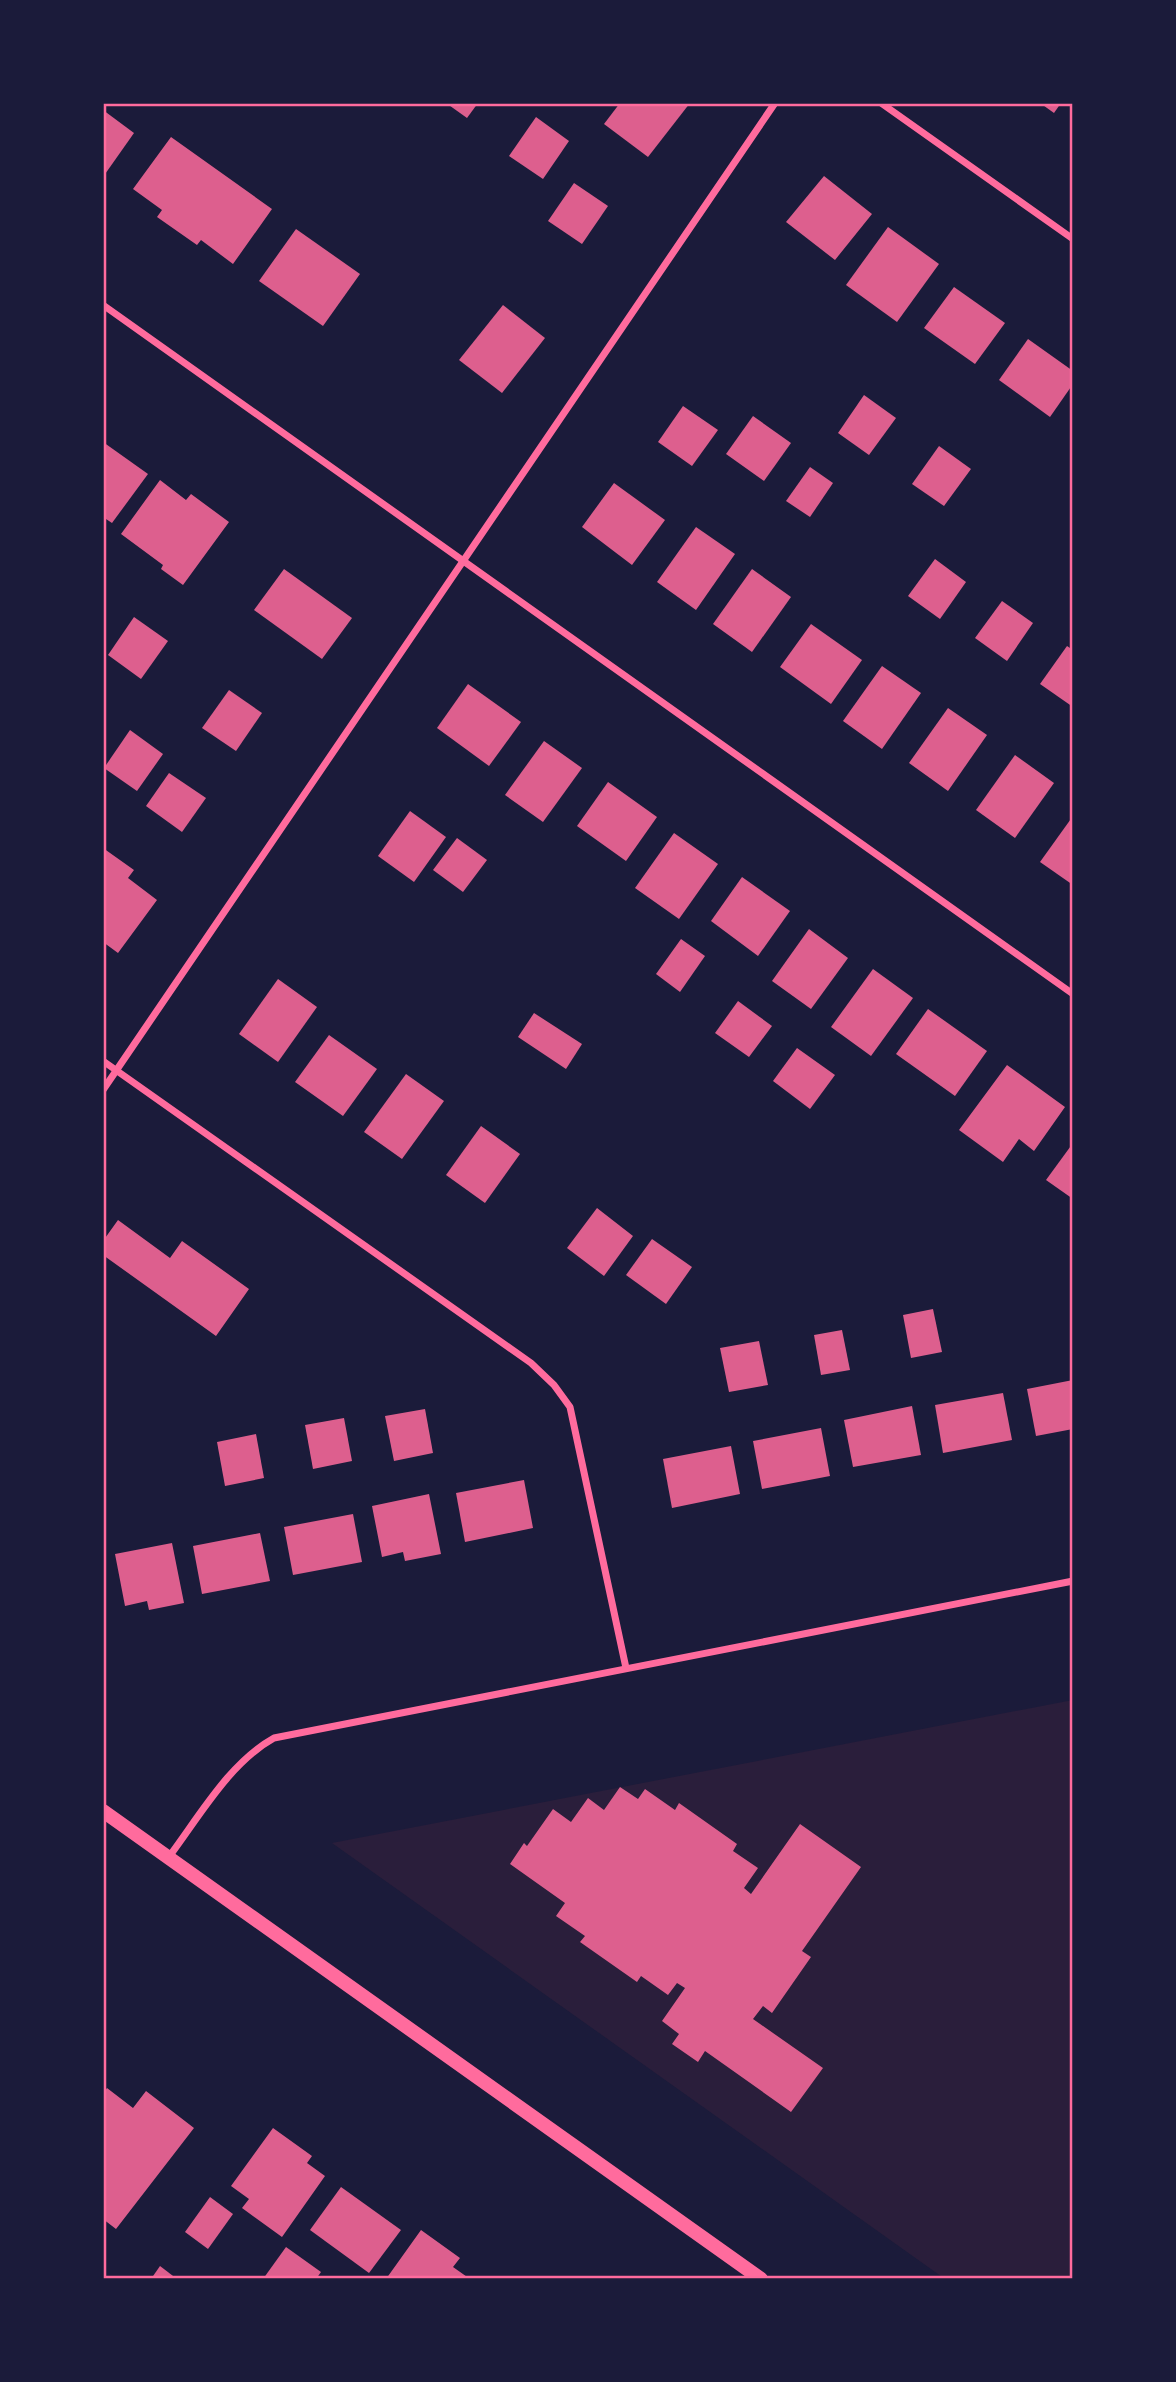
<svg xmlns="http://www.w3.org/2000/svg" width="1176" height="2382" viewBox="0 0 1176 2382" font-family="'Golos Text',sans-serif">
<rect width="100%" height="100%" fill="#1b1b3a"/>
<polygon fill="#2a1e3b" points="1073,1700 1073,2279 945,2279 332,1843"/>
<g fill="#dd5f8e">
<polygon points="446,103 478,103 467,118"/>
<polygon points="620,103 690,103 648,157 604,124"/>
<polygon points="1040,103 1061,103 1054,113"/>
<polygon points="103,110 134,133 103,177"/>
<polygon points="536,117 569,141 543,179 509,156"/>
<polygon points="171,137 272,209 233,264 201,240 197,245 157,217 162,210 133,189"/>
<polygon points="824,176 872,214 835,260 786,222"/>
<polygon points="574,183 608,206 582,244 548,221"/>
<polygon points="888,227 939,264 897,322 846,285"/>
<polygon points="296,229 360,274 323,326 259,281"/>
<polygon points="954,287 1005,323 975,364 924,328"/>
<polygon points="503,305 545,338 502,393 459,360"/>
<polygon points="1028,339 1073,371 1073,384 1050,417 999,380"/>
<polygon points="864,395 896,418 869,455 838,433"/>
<polygon points="683,406 718,430 692,466 658,442"/>
<polygon points="753,416 791,443 764,481 726,454"/>
<polygon points="103,442 148,474 112,523 103,517"/>
<polygon points="939,446 971,469 944,506 912,484"/>
<polygon points="810,467 833,483 810,517 786,501"/>
<polygon points="160,480 186,500 191,494 229,522 183,585 161,569 163,565 121,534"/>
<polygon points="614,483 665,520 632,565 582,527"/>
<polygon points="696,527 735,554 696,610 657,582"/>
<polygon points="935,559 966,582 940,619 908,596"/>
<polygon points="284,569 352,618 322,659 254,610"/>
<polygon points="752,569 791,597 752,652 713,624"/>
<polygon points="1002,601 1033,623 1007,661 975,638"/>
<polygon points="134,617 168,641 141,679 108,655"/>
<polygon points="811,624 862,660 831,704 780,667"/>
<polygon points="1067,646 1073,650 1073,707 1040,684"/>
<polygon points="882,666 921,693 882,749 843,721"/>
<polygon points="468,684 521,722 489,766 437,728"/>
<polygon points="229,690 262,713 236,751 202,728"/>
<polygon points="948,708 987,735 948,791 909,763"/>
<polygon points="130,730 163,754 137,791 104,768"/>
<polygon points="544,741 582,768 543,822 505,795"/>
<polygon points="1015,755 1054,783 1015,838 976,810"/>
<polygon points="169,773 206,798 182,832 146,806"/>
<polygon points="608,782 657,817 626,861 577,826"/>
<polygon points="410,811 446,837 414,882 378,856"/>
<polygon points="1073,816 1073,885 1040,862"/>
<polygon points="674,833 718,864 679,919 635,888"/>
<polygon points="457,838 487,860 463,892 433,870"/>
<polygon points="103,848 134,870 128,878 157,900 118,953 103,942"/>
<polygon points="742,877 790,911 758,956 711,921"/>
<polygon points="809,929 848,958 811,1009 772,981"/>
<polygon points="681,939 705,956 680,992 656,974"/>
<polygon points="873,969 913,998 871,1056 831,1027"/>
<polygon points="278,979 317,1007 278,1062 239,1034"/>
<polygon points="738,1001 772,1026 749,1057 715,1033"/>
<polygon points="928,1009 987,1051 955,1096 896,1054"/>
<polygon points="534,1013 582,1044 566,1069 518,1037"/>
<polygon points="329,1035 377,1069 343,1116 295,1082"/>
<polygon points="797,1048 835,1075 810,1109 773,1081"/>
<polygon points="1007,1065 1065,1107 1034,1151 1019,1139 1003,1162 959,1130"/>
<polygon points="406,1074 444,1101 402,1159 364,1132"/>
<polygon points="481,1126 520,1154 485,1203 446,1175"/>
<polygon points="1073,1143 1073,1199 1046,1180"/>
<polygon points="597,1208 633,1236 604,1276 567,1248"/>
<polygon points="118,1220 170,1258 182,1241 249,1289 216,1336 103,1255 103,1241"/>
<polygon points="652,1239 692,1267 666,1304 626,1275"/>
<polygon points="933,1309 942,1352 911,1358 903,1315"/>
<polygon points="842,1330 850,1370 821,1375 814,1335"/>
<polygon points="759,1341 768,1385 729,1392 720,1348"/>
<polygon points="1073,1380 1073,1429 1036,1436 1027,1389"/>
<polygon points="1003,1393 1012,1440 943,1453 935,1405"/>
<polygon points="912,1406 921,1455 853,1467 844,1420"/>
<polygon points="425,1409 433,1453 394,1461 385,1416"/>
<polygon points="344,1418 352,1461 313,1469 305,1425"/>
<polygon points="821,1428 830,1476 762,1489 753,1441"/>
<polygon points="256,1434 264,1478 225,1486 217,1442"/>
<polygon points="731,1446 740,1494 672,1508 663,1459"/>
<polygon points="524,1480 533,1528 465,1542 456,1493"/>
<polygon points="429,1494 441,1554 405,1561 403,1552 382,1557 372,1506"/>
<polygon points="353,1514 362,1562 293,1575 284,1527"/>
<polygon points="260,1533 270,1581 202,1594 193,1546"/>
<polygon points="172,1543 184,1603 149,1610 147,1601 125,1606 115,1554"/>
<polygon points="620,1787 638,1799 645,1789 675,1810 679,1803 737,1844 733,1851 758,1868 744,1888 751,1894 800,1824 861,1867 802,1951 811,1957 772,2013 763,2006 753,2019 823,2068 791,2112 705,2051 698,2062 672,2044 679,2034 662,2021 685,1988 677,1983 668,1995 641,1976 637,1982 580,1942 585,1936 556,1916 565,1903 510,1864 524,1843 527,1846 553,1809 571,1822 588,1798 604,1810"/>
<polygon points="107,2088 133,2108 146,2091 194,2128 116,2229 103,2219 103,2094"/>
<polygon points="273,2128 312,2156 307,2163 325,2176 282,2237 242,2208 249,2199 231,2186"/>
<polygon points="341,2187 401,2230 369,2273 310,2230"/>
<polygon points="210,2197 233,2214 208,2249 185,2232"/>
<polygon points="421,2230 460,2258 453,2267 470,2279 386,2279"/>
<polygon points="286,2247 321,2272 316,2279 263,2279"/>
<polygon points="160,2266 177,2279 151,2279"/>
</g>
<g fill="none" stroke-linecap="round" stroke-linejoin="round">
<g stroke="#ff6b9d" stroke-width="7">
<polyline points="881,103 1073,239"/>
<polyline points="103,305 1073,994"/>
<polyline points="103,1061 531,1363 554,1385 570,1407 626,1668"/>
<polyline points="103,1090 775,103"/>
<path d="M168,1858C199,1817 229,1763 274,1738L1073,1581"/>
</g>
<polyline stroke="#ff6b9d" stroke-width="14" points="103,1811 761,2279"/>
</g>
<rect width="1176" height="2382" fill="none" stroke="#1b1b3a" stroke-width="210"/>
<rect x="105" y="105" width="966" height="2172" fill="none" stroke="#ff6b9d" stroke-width="2.5"/>
</svg>
